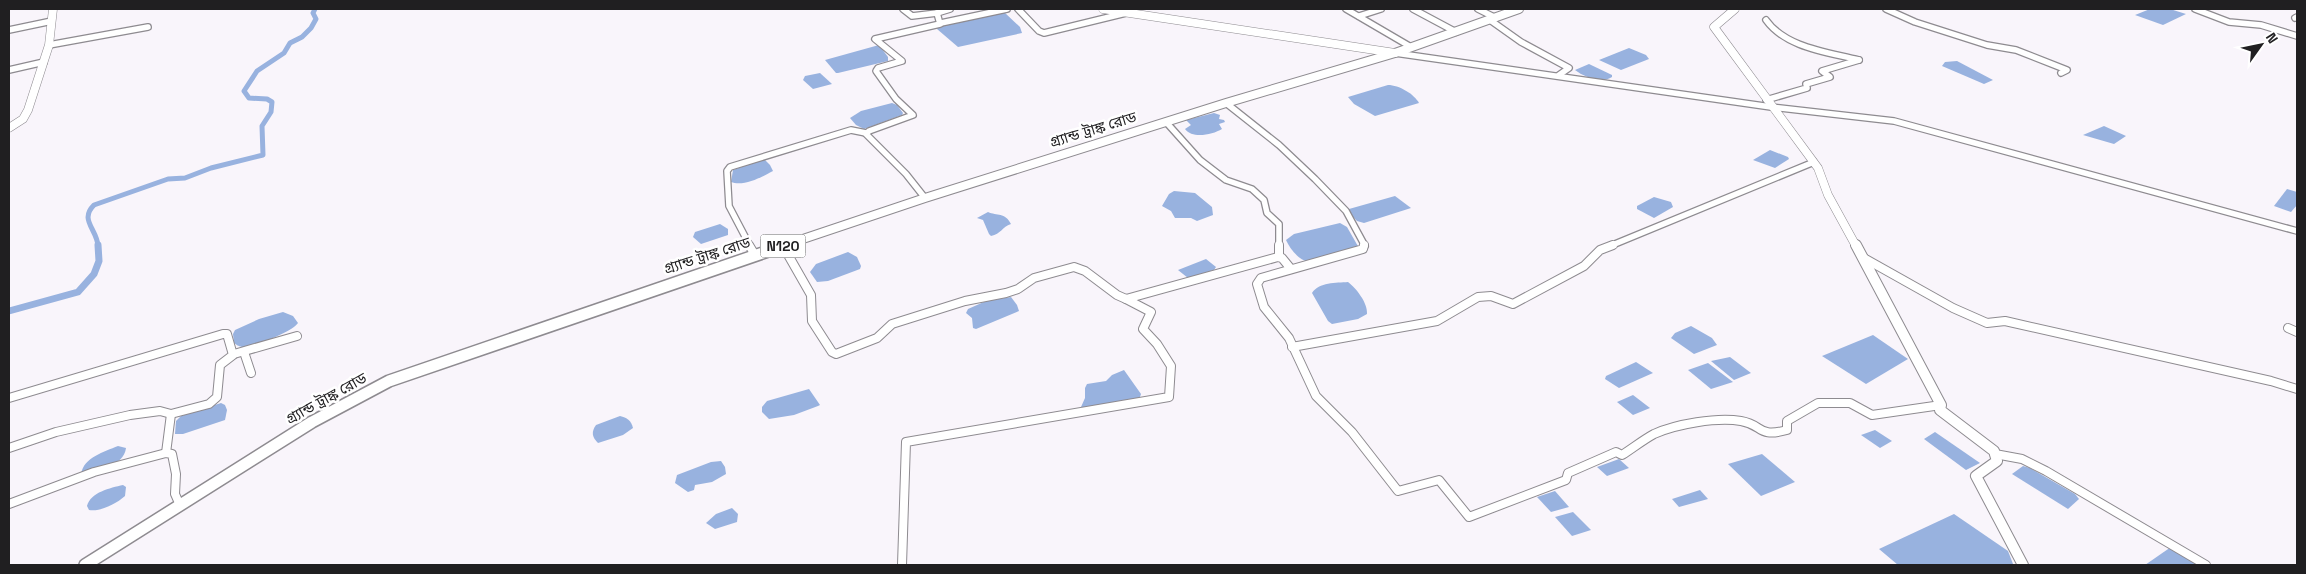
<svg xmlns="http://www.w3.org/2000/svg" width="2306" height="574" viewBox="0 0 2306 574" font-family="'Space Grotesk','Noto Sans Bengali',sans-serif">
<rect width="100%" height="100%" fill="#f9f5fb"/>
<g fill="#98b2df">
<polygon points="2150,9 2170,9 2186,14 2163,25 2135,15"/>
<polygon points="1004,12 1020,27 1022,33 958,47 937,29 938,26"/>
<polygon points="879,45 888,57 888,61 838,73 836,73 825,60"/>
<polygon points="1629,48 1646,55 1649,59 1621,70 1599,60"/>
<polygon points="1957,61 1993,80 1984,84 1942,66 1945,62"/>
<path d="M1589,64L1612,75V77C1602,84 1584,77 1575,70Z"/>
<polygon points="820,73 832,84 813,89 803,80 805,76"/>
<path d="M1388,85C1399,85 1414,94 1419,103L1375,116L1354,104L1348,97Z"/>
<polygon points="892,103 897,105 903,113 902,115 864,129 856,125 850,118 861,111"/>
<path d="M1214,113L1220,115L1219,119L1224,120L1225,122L1219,124L1222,129C1212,135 1192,139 1185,129L1191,125L1186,120Z"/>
<polygon points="2104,126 2126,136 2114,144 2083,135"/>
<polygon points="1770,150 1788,157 1789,159 1775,168 1753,160"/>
<path d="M764,159L770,165L773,171C762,177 743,187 731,182L733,170Z"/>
<polygon points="2287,189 2297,192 2297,205 2291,212 2274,206"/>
<polygon points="1174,191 1195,193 1212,207 1213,215 1197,221 1191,218 1175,218 1171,211 1162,206 1169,194"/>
<polygon points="1395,196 1411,208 1364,223 1357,221 1347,211 1349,209"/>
<polygon points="1654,197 1671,202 1673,207 1654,218 1637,209 1637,206"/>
<path d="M988,212C997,216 1005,212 1011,224C1002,227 1001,234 991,236L989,234L983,220L977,218Z"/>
<path d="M1340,223L1347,227L1359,248L1310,262C1299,261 1290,249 1286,240L1294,234Z"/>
<polygon points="720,224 728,229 728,235 701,244 693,237 695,232"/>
<polygon points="848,252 857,257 861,266 860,269 828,281 817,282 810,272 816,264"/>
<polygon points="1206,259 1216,267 1214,270 1188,278 1178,270"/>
<path d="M1348,282C1356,288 1368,303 1367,314L1358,319L1332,324L1328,321L1312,293C1319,282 1336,283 1348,282Z"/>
<polygon points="1011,297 1017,305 1019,311 976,329 973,328 972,318 966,313 968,309 986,301"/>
<path d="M283,312L293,316L298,323C292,332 252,348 242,347C238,346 237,345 234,343L233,334L235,330L259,319Z"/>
<polygon points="1691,326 1712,338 1717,345 1694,354 1671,338 1675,333"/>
<polygon points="1873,335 1908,359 1866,384 1822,356"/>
<polygon points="1730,357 1751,373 1734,380 1711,361"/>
<polygon points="1636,362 1653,373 1619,388 1605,379 1606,376"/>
<polygon points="1708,363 1733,382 1711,389 1688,370"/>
<polygon points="1124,370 1141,394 1140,397 1131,401 1084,408 1081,407 1085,398 1085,388 1087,384 1106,381 1112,375"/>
<polygon points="809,389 820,405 818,406 794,415 769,419 762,412 762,407 767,401"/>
<polygon points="1633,395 1650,408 1633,415 1617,402"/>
<polygon points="221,403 225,405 227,410 225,420 183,434 175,434 176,421 181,416"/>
<path d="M620,416C627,418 631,420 633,428L623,435L598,443C592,437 591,432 596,425Z"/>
<polygon points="1875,430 1892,441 1880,448 1861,435"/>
<polygon points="1935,432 1980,463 1966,470 1924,439"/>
<path d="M118,446L126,448C124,467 96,469 81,474C84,457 104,452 118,446Z"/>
<polygon points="1762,454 1795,482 1761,496 1728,464"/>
<polygon points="1619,459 1629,468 1607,476 1597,467"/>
<polygon points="721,461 725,467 726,474 712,482 695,485 694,490 688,492 675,483 677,475 711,462"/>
<polygon points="2023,466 2030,468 2075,494 2079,499 2068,509 2012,474"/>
<path d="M123,485L126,487L125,496C116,504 100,512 89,510L87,506C91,492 110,488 123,485Z"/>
<polygon points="1700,490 1708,499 1679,507 1672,499"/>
<polygon points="1555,491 1569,507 1551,512 1537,497"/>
<polygon points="732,508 738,514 737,522 715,529 706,523 716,514"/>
<polygon points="1573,512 1591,530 1572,536 1555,517"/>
<polygon points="1954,514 2008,551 2013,564 1898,565 1879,549"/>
<polygon points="2171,547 2200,564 2145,565"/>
</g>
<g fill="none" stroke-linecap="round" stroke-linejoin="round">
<path stroke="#98b2df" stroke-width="5" d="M98,246C97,229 79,220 94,205L168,179L185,178L211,168L263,155L262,126L271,112L272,102L267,99L249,98L244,91L257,71L284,53L290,43L302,37L311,28L316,19L313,13L315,9"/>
<polyline stroke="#98b2df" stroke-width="7" points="9,311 78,292 94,274 99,261 98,245"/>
<g stroke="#8e8b90" stroke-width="8">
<g id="minor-far1">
<polyline points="903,9 912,16 937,13"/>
<polyline points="1018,9 1039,31 1044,33 1126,13"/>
<polyline points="1346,9 1411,47"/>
<polyline points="1413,9 1456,32"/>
<polyline points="1478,9 1496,18"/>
<polyline points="1886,9 1915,22 1987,45 2016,50 2067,70 2061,73"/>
<polyline points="2195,9 2229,22 2261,25 2297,36"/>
<polyline points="1359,16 1381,9"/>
<polyline points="2295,18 2297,17"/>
<polyline points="1490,20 1521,42 1569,68 1559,75"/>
<path d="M1766,20C1786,48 1828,52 1859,60"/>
<polyline points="941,23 1007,9"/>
<polyline points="9,30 52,21"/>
<polyline points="49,45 148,27"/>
<polyline points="1395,53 1771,107 1894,121 2297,231"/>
<polyline points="9,70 44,62"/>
<polyline points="1766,100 1807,88 1806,84 1830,77 1822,71 1859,60"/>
<polyline points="1226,103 1279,145 1315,179 1346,211 1365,246"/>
<polyline points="1166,122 1200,160 1226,180 1252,189 1264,200 1267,213 1279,224 1279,246"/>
<polyline points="925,198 906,174 866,134 869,131 913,115 896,99 876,71 878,68 902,61 875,39 940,24 937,13 950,9"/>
<polyline points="750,246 729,206 727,171 730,167 851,130 866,133"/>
<polyline points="1610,246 1814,162"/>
</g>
</g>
<g stroke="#8e8b90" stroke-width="10">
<g id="minor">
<polyline points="749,245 755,255"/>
<polyline points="1279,245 1279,257"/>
<path d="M1364,245L1363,249L1261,278L1257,284L1264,307L1289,338L1316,396L1352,432L1398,491L1439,480L1469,517L1566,480L1568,473L1616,452L1622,455C1633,448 1643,440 1654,434C1676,424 1717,417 1741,421C1764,425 1757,438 1787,430V421L1818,403H1850L1872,415L1941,405"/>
<polyline points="783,246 811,295 812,321 832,352 836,354 877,338 892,324 965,301 1006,293 1018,289 1034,278 1074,267 1085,271 1117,295 1126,299 1278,257 1282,258 1291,269"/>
<polyline points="1862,257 1953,308 1987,323 2005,321 2271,381 2297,389"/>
<polyline points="2288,328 2297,332"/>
<polyline points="1292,347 1437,321 1478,297 1491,296 1513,304 1584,266 1600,250 1613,245"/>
<polyline points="244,352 251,373"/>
<polyline points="234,354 297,336"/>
<polyline points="9,398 223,334 227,334 233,355 220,365 217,397 209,404 171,414 160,411 130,415 56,432 9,448"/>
<polyline points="166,453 171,414"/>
<polyline points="1995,454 2022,459 2046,471 2206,565"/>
<polyline points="9,504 94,472 166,453 172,454 176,474 175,494 179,503"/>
<polyline points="902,565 906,442 1169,397 1171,366 1157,344 1143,329 1151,312 1126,299"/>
</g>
</g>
<g stroke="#8e8b90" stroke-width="9">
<g id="major-far1">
<polyline points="1103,9 1395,53"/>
<polyline points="1735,9 1714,27 1818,168 1828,195 1856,246"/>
<polyline points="9,128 23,119 28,110 49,45 53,9"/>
</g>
</g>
<g stroke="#8e8b90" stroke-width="12">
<polyline id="major" points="1856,245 1941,405 1940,410 1994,451 1997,461 1976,476 2023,565"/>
</g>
<g stroke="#8e8b90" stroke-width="10">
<polyline id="highway-far1" points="782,246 925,198 1226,103 1395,53 1519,9"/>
</g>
<g stroke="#8e8b90" stroke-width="14">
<polyline id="highway" points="85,565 312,422 389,381 786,245"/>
</g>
<use href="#minor-far1" stroke="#fff" stroke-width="5.5"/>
<use href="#minor" stroke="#fff" stroke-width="8"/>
<use href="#major-far1" stroke="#fff" stroke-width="8"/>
<use href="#major" stroke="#fff" stroke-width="10"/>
<use href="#highway-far1" stroke="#fff" stroke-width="8"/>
<use href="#highway" stroke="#fff" stroke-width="11"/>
</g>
<g text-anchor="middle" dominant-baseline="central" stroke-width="5" stroke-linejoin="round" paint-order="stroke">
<rect fill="#fff" stroke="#636264" stroke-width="1" x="760.5" y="234.5" width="45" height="23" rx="4"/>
<g font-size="14" font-weight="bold" fill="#201f21">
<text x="783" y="246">N120</text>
</g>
<g font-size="15" fill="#201f21" stroke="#fff">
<text transform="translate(1093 129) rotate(-17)">গ্র্যান্ড ট্রাঙ্ক রোড</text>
<text transform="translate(707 255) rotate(-18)">গ্র্যান্ড ট্রাঙ্ক রোড</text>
<text transform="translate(326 398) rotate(-29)">গ্র্যান্ড ট্রাঙ্ক রোড</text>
</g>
</g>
<rect width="2306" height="574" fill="none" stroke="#201f21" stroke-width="20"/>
<g transform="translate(2261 45) rotate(57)" stroke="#ffffff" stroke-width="4" paint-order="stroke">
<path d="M0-4L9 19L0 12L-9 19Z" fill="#201f21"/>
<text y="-8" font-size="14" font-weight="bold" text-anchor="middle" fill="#201f21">N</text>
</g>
</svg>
